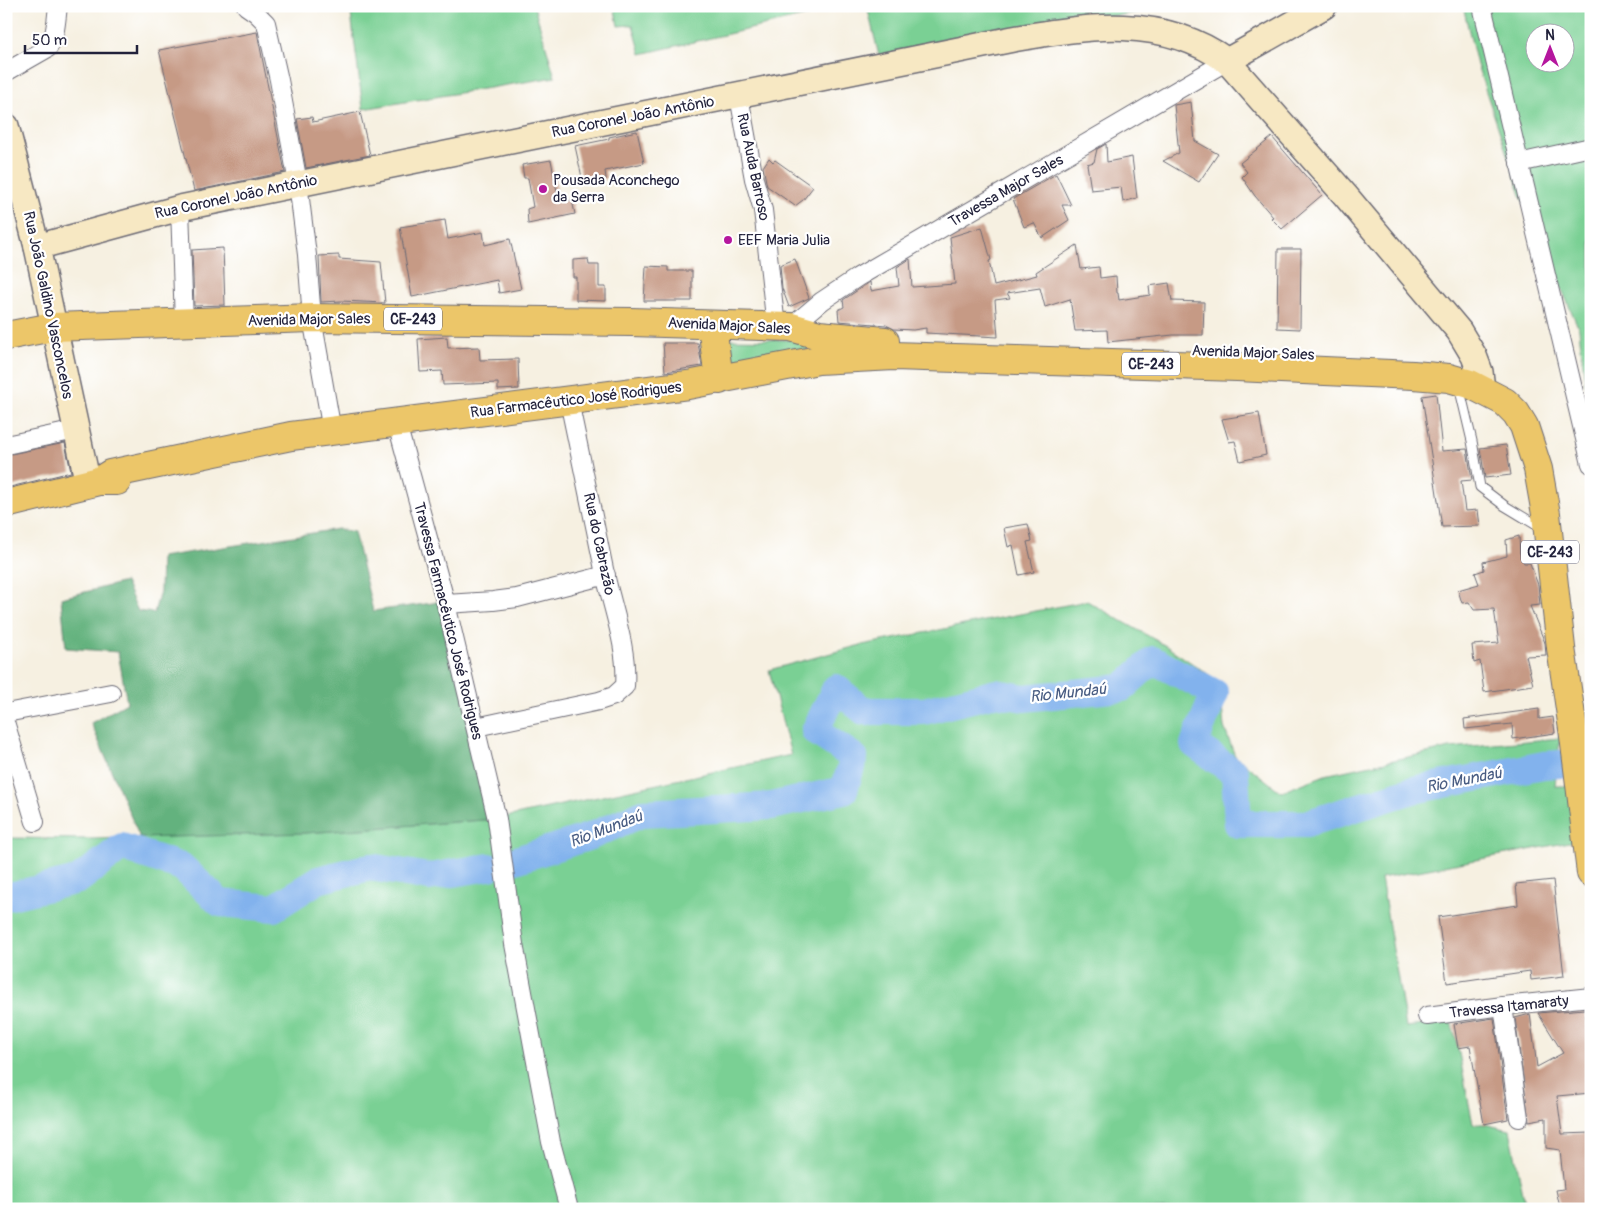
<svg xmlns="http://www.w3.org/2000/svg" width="1597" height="1215" viewBox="0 0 1597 1215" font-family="Pangolin,sans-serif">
<rect width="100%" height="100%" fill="#fff"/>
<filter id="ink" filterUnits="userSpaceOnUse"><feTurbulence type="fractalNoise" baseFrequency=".02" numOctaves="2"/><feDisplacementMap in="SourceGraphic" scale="10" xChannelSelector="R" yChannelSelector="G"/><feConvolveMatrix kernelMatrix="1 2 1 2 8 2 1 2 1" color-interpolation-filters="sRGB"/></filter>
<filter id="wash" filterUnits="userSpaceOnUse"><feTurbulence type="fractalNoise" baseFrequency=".0096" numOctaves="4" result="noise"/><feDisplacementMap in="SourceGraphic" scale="20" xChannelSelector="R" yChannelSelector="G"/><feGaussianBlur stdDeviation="1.12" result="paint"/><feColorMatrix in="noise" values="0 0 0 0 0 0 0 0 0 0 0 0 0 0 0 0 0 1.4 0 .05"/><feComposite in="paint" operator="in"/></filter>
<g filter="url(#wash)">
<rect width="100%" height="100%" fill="#f6f0e1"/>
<g fill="#7ad094" stroke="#4e7968" fill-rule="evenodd">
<polygon points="350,6 534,6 555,77 363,109"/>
<polygon points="614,6 850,6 641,54 633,25 618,26"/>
<polygon points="867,6 1173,6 879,56"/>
<path d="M1463,6H1591V436L1579,329L1521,195L1477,65ZM1534,32H1564V62H1534Z"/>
<polygon points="724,339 798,340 808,344 808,350 727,366"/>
<polygon points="1087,601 1166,646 1220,682 1224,727 1235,756 1281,792 1325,775 1450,748 1560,738 1555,786 1591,786 1591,838 1381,878 1406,1027 1451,1022 1458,1048 1473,1124 1484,1124 1510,1130 1526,1209 6,1209 6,838 89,839 305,833 497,819 791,755 769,670 857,646"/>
</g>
<polygon fill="#63b27e" stroke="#426a5c" points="338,529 354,532 373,611 433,603 445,599 497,819 305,833 140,838 91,723 127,703 118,652 66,648 61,598 125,582 138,611 154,613 160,591 161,557"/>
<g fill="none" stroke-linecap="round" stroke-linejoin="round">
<g stroke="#82b2ed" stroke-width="28">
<polyline points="513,861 591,836 643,813 771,806 844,790 854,757 815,731 836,688 864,711 924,711 996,693 1024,698 1122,688 1153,660 1215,693 1194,744 1235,773 1238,824 1305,824 1413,790 1544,765 1591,762"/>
<polyline points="6,897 78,880 122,847 182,867 220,903 274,908 318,880 370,867 429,877 489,867"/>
</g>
</g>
<g id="blocks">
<g fill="#c69a85">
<polygon points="257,32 285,172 194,191 159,50"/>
<polygon points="1191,102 1195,141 1218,154 1199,182 1163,161 1179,153 1174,105"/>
<polygon points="360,112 370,155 306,168 297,119 312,117 313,122"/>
<polygon points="637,131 644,163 605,171 606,179 583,182 575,146 609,139 609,137"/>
<polygon points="1272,137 1322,195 1282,229 1271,218 1273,217 1255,196 1242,177 1247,172 1240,163"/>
<polygon points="1106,144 1107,162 1132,157 1137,198 1123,202 1121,187 1091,190 1087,164 1094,162 1097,149"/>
<polygon points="769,158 773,162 775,160 813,187 803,200 795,206 767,186 763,167"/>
<polygon points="551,160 559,201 572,200 575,214 528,224 527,209 533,207 528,178 524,178 522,165"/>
<polygon points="1056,174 1071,205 1062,205 1069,220 1042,238 1034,223 1024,227 1013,199"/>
<polygon points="445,220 448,239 483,232 485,245 510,239 521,289 499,293 497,280 412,297 400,227"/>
<polygon points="982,227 991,260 989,261 994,286 1037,275 1036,272 1077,245 1081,269 1099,267 1100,278 1116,276 1117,293 1118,293 1119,300 1150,295 1149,286 1169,283 1172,301 1204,302 1203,335 1173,335 1108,342 1107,330 1075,331 1070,299 1045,307 1040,288 1007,293 1010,298 995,300 998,337 926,333 926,328 913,330 894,329 886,325 839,321 838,310 844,307 843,300 870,282 871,291 899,286 897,267 910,259 912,287 955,284 950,237"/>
<polygon points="223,248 225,305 194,306 192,250"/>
<polygon points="1278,249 1301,249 1300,329 1277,328"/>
<polygon points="339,255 339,259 381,262 385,303 341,301 321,302 319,256"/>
<polygon points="588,259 589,265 599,265 599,287 606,287 606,301 576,300 576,277 573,277 573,260"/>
<polygon points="795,259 809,298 789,307 782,288 780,265"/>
<polygon points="646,266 668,267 668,271 692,271 692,301 644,301"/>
<polygon points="447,337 448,348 479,347 480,360 518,359 519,389 498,390 498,383 443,385 442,371 420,372 418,339"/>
<polygon points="663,343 698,343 702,366 665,372"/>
<polygon points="1436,394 1442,451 1467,449 1472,480 1461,481 1465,511 1478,510 1480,526 1442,527 1422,396"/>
<polygon points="1259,413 1266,455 1240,461 1235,441 1229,442 1222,419"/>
<polygon points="65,443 71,472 6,488 6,455"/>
<polygon points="1506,445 1511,475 1485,478 1480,448"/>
<polygon points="1028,524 1032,541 1027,542 1034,572 1019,575 1013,545 1008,547 1004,528"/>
<polygon points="1519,536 1520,553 1524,563 1530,563 1538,585 1540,605 1530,606 1545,643 1546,655 1526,656 1533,685 1484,692 1480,661 1474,663 1472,645 1499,643 1494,609 1474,610 1469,602 1462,603 1458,590 1479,584 1475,573 1484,570 1483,562 1507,556 1506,540"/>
<polygon points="1539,709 1539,719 1553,717 1555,733 1513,739 1512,724 1465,729 1464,719"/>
<polygon points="1553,880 1564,976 1531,980 1530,971 1447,983 1438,917 1518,905 1516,884"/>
<polygon points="1585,1009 1591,1054 1591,1093 1557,1096 1562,1134 1591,1133 1591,1209 1563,1209 1559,1203 1556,1190 1564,1189 1560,1150 1546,1148 1546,1118 1529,1121 1515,1018 1530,1014 1537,1067 1563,1053 1538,1013"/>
<polygon points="1494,1018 1508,1119 1484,1124 1470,1046 1458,1048 1454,1024"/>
</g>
</g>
</g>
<g filter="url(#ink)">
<use href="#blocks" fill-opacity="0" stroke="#6c6a75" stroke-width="1"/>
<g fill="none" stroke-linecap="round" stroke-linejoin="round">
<g stroke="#6c6a75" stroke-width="11">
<polyline id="lane" points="1459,386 1472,441 1480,487 1505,506 1543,529"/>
</g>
<g stroke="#6c6a75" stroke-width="20">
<g id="street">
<polyline points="246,6 256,13 266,23 279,80 298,183 307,255 312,318 332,431"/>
<polyline points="1482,6 1591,464"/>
<path d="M6,72L48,48C56,36 56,21 58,6"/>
<polyline points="739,96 754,179 763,210 776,327"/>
<polyline points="1519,163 1591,147"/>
<polyline points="180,208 184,323"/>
<polyline points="791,327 822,301 858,277 1227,61"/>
<polyline points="397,424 446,604 497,819 514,944 551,1142 569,1209"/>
<polyline points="6,445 76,430"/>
<polyline points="446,604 493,601 517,598 606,575"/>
<polyline points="6,713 111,693"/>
<polyline points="6,725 35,822"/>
<path d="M476,727L599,701L614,696L625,686C628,649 613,610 605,574C593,516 581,459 569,401"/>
<polyline points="1503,1006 1519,1118"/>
<polyline points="1427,1016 1503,1006 1591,997"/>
</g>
</g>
<g stroke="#6c6a75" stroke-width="28">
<g id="secondary">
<polyline points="1227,61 1324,6"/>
<polyline points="6,126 37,247 88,484"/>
<path d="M37,247L180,208L1013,39C1087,26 1162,14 1227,61L1345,195L1459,331L1474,356L1480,372L1482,389"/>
</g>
</g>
<g stroke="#6c6a75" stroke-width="30">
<g id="primary">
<polyline points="712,325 719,380"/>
<polyline points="6,336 53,327 312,318 631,322 791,327 819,335 885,341"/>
<polyline points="99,481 110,474 291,436 688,385 818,360 894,356 1237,367 1413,375 1449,378 1470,384 1505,402 1516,413 1524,426 1538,469 1546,514 1561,648 1574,736 1591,873"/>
<polyline points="6,504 99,481 117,481"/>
</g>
</g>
<use href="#lane" stroke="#fff" stroke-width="9"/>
<use href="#street" stroke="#fff" stroke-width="18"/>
<use href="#secondary" stroke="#f7e8c3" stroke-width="25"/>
<use href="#primary" stroke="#ecc669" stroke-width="28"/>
</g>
</g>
<g fill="#b5179e" stroke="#fff" stroke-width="2">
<circle cx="543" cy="189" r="5"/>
<circle cx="728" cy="240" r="5"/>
</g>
<g text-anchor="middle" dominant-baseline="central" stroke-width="4.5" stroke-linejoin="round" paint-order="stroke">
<g fill="#fff" stroke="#646476" stroke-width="1">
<rect x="384" y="307.5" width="58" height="23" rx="4"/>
<rect x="1122" y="352.5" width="58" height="23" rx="4"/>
<rect x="1521" y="540.5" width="58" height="23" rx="4"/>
</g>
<g font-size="14" font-weight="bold" fill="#22223b">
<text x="413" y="319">CE-243</text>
<text x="1151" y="364">CE-243</text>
<text x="1550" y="552">CE-243</text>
</g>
<g font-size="15" fill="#22223b" stroke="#fff">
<text transform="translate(633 117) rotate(-11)">Rua Coronel João Antônio</text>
<text transform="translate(753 167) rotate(78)">Rua Auda Barroso</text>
<text transform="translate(1006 191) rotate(-30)">Travessa Major Sales</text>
<text transform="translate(236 197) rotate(-12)">Rua Coronel João Antônio</text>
<text transform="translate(48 305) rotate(78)">Rua João Galdino Vasconcelos</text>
<text transform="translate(309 320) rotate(-1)">Avenida Major Sales</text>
<text transform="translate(729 326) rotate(3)">Avenida Major Sales</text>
<text transform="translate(1253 353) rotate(2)">Avenida Major Sales</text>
<text transform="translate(576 400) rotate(-7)">Rua Farmacêutico José Rodrigues</text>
<text transform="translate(599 544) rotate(78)">Rua do Cabrazão</text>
<text transform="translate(448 621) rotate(76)">Travessa Farmacêutico José Rodrigues</text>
<text transform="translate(1509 1007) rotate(-6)">Travessa Itamaraty</text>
</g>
<g font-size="15" fill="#22223b" stroke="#fff" text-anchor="start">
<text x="553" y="180">Pousada Aconchego<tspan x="553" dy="17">da Serra</tspan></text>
<text x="738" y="240">EEF Maria Julia</text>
</g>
<g font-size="16" font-style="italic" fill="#485c82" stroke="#fff">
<text transform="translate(1068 693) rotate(-6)">Rio Mundaú</text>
<text transform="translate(1464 780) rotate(-11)">Rio Mundaú</text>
<text transform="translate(606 829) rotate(-21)">Rio Mundaú</text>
</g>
</g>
<rect width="1597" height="1215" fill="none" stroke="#fff" stroke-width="25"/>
<g transform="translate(1550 48)"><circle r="24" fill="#ffffff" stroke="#a7a7b1"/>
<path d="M0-4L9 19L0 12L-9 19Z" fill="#b5179e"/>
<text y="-8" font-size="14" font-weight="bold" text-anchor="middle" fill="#22223b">N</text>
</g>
<path d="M25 45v8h112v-8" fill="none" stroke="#22223b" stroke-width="2.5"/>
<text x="32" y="45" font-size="15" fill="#22223b" stroke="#ffffff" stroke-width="4" paint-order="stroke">50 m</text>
</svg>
